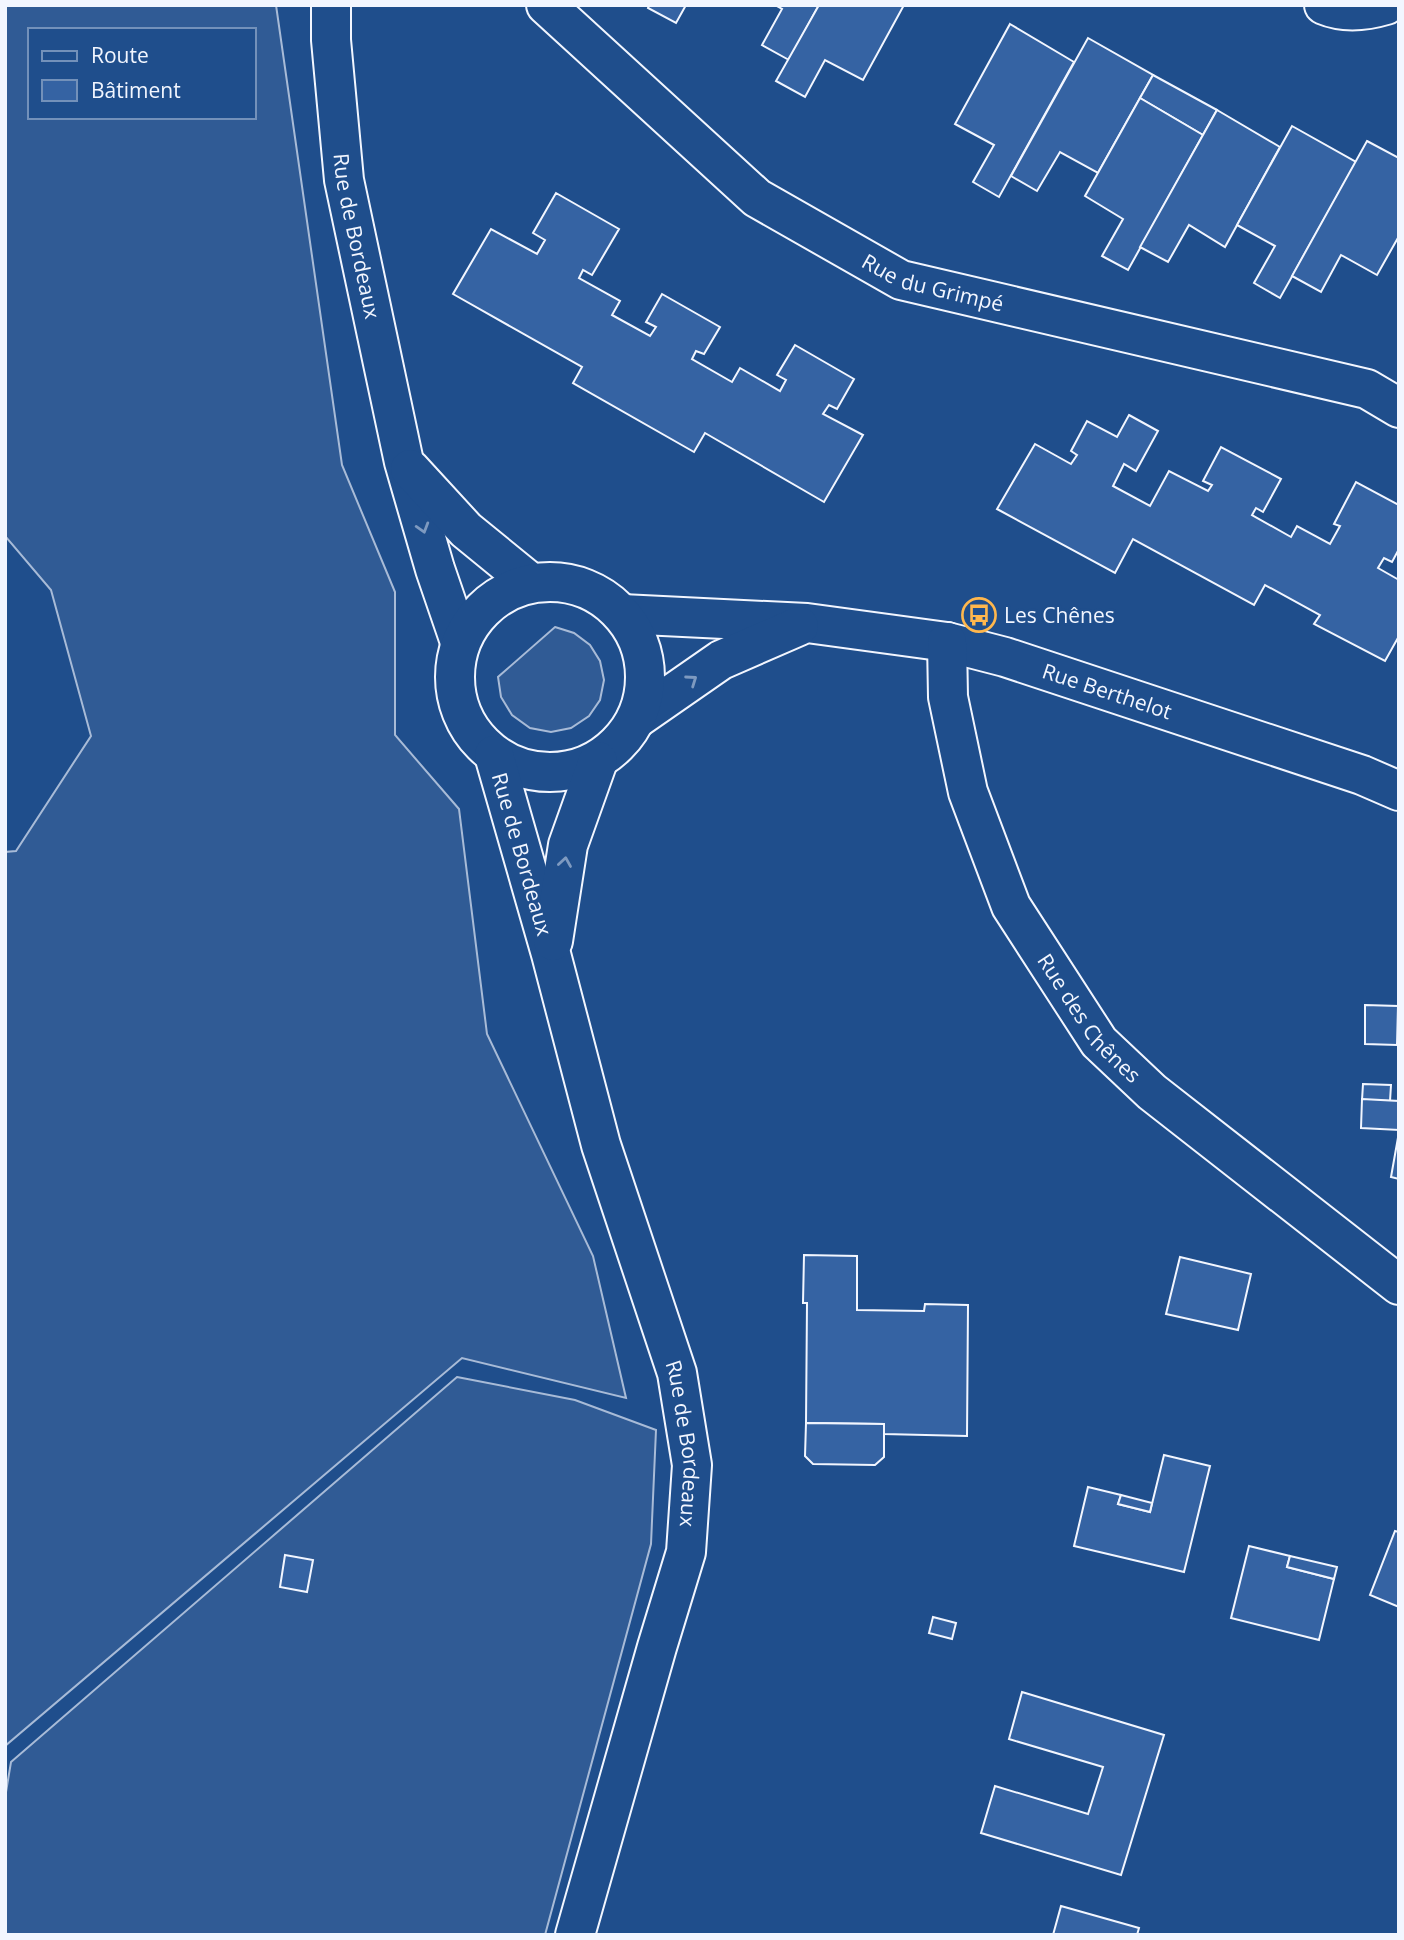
<svg xmlns="http://www.w3.org/2000/svg" width="1404" height="1940" viewBox="0 0 1404 1940" font-family="'Open Sans',sans-serif">
<rect width="100%" height="100%" fill="#1f4e8c"/>
<g fill="#305b95" stroke="#a8bbd7" stroke-width="2" fill-rule="evenodd">
<path d="M5,5H276L342,465L395,592V735L459,809L487,1034L593,1256L626,1398L462,1358L5,1746V852L16,851L91,736L51,590L5,536ZM30,30H254V117H30Z"/>
<polygon points="555,627 574,633 590,645 600,661 604,680 600,700 589,716 571,728 551,732 530,728 512,715 501,697 498,677"/>
<polygon points="457,1377 575,1400 656,1430 651,1544 545,1935 5,1935 5,1798 11,1762"/>
</g>
<g fill="#3563a3" stroke="#f2f6ff" stroke-width="2">
<polygon points="649,5 686,5 676,23 648,8"/>
<polygon points="775,5 819,5 789,60 762,45 782,9"/>
<polygon points="819,5 904,5 863,80 825,60 805,97 776,81"/>
<polygon points="1010,24 1074,62 999,197 973,182 994,145 955,124"/>
<polygon points="1088,38 1153,75 1098,173 1060,152 1037,191 1011,176"/>
<polygon points="1153,75 1217,110 1203,135 1140,98"/>
<polygon points="1140,98 1203,135 1128,270 1102,256 1123,219 1085,196"/>
<polygon points="1217,110 1280,147 1225,247 1189,225 1168,262 1140,247"/>
<polygon points="1292,126 1356,162 1280,298 1254,283 1275,246 1237,225"/>
<polygon points="1367,141 1399,158 1399,236 1377,275 1341,255 1321,292 1292,276"/>
<polygon points="556,193 619,229 592,275 583,270 579,278 620,301 612,315 650,336 656,327 646,322 662,294 720,327 704,354 696,351 692,359 732,382 740,368 780,391 786,380 777,375 795,345 854,379 837,409 829,405 823,414 863,435 824,502 705,433 694,452 573,383 582,367 453,294 491,229 537,254 545,240 533,233"/>
<polygon points="1129,415 1158,431 1136,471 1124,464 1113,486 1150,506 1169,471 1208,491 1212,485 1203,481 1221,447 1281,479 1263,512 1256,508 1252,515 1291,537 1297,526 1330,544 1340,526 1334,524 1356,482 1399,505 1399,549 1392,562 1384,558 1378,568 1399,580 1399,636 1385,661 1314,624 1320,615 1265,585 1254,605 1133,539 1115,573 997,509 1035,444 1071,464 1077,455 1071,451 1087,421 1117,437"/>
<polygon points="1365,1005 1398,1006 1397,1045 1365,1044"/>
<polygon points="1363,1084 1391,1085 1390,1101 1362,1100"/>
<polygon points="1362,1099 1399,1101 1399,1130 1361,1128"/>
<polygon points="1399,1132 1399,1179 1391,1177"/>
<polygon points="804,1255 857,1256 857,1310 924,1311 925,1304 968,1305 967,1436 884,1434 884,1424 806,1423 807,1303 803,1303"/>
<polygon points="1180,1257 1251,1274 1238,1330 1166,1314"/>
<polygon points="806,1423 884,1424 884,1457 875,1465 813,1464 805,1456"/>
<polygon points="1164,1455 1210,1466 1184,1572 1074,1546 1088,1487 1121,1495 1118,1504 1150,1512"/>
<polygon points="1121,1495 1152,1503 1150,1512 1118,1504"/>
<polygon points="1395,1531 1399,1532 1399,1607 1370,1595"/>
<polygon points="1249,1546 1290,1556 1287,1567 1334,1579 1319,1640 1231,1618"/>
<polygon points="285,1555 313,1560 307,1592 280,1587"/>
<polygon points="1290,1556 1337,1567 1334,1579 1287,1567"/>
<polygon points="933,1617 956,1623 952,1639 929,1633"/>
<polygon points="1022,1692 1164,1735 1121,1875 981,1833 995,1786 1088,1814 1103,1767 1009,1739"/>
<polygon points="1061,1906 1139,1928 1137,1935 1053,1935"/>
</g>
<g fill="none" stroke-linecap="round" stroke-linejoin="round">
<g stroke="#f2f6ff" stroke-width="42">
<g id="minor">
<path id="s1" d="M546,5L757,198L901,280L1367,389L1399,408"/>
<path d="M1324,5C1343,13 1366,11 1386,5"/>
<path id="s2" d="M622,614L807,623L947,642L1005,657L1362,775L1399,791"/>
<path id="s3" d="M947,642L948,697L968,792L1011,906L1099,1042L1152,1092L1399,1285"/>
<polyline points="636,719 721,660 799,626"/>
</g>
</g>
<g stroke="#f2f6ff" stroke-width="42">
<g id="major">
<path id="s4" d="M331,5V40L344,180L404,462L435,569L460,642"/>
<polyline points="410,469 466,530 531,583"/>
<circle cx="550" cy="677" r="95"/>
<path id="s5" d="M494,755L551,954L601,1145L677,1373L692,1465L686,1552L657,1647L575,1935"/>
<polyline points="553,941 568,845 598,761"/>
</g>
</g>
<use href="#minor" stroke="#1f4e8c" stroke-width="38"/>
<use href="#major" stroke="#1f4e8c" stroke-width="38"/>
</g>
<defs><path id="oneway-chevron" d="M-2-3.5L2.5 0L-2 3.5" fill="none" stroke-width="1.6" stroke-linecap="round" stroke-linejoin="round" transform="scale(1.75)"/></defs>
<g stroke="#7e9ac0">
<use href="#oneway-chevron" transform="translate(423 528) rotate(73)"/>
<use href="#oneway-chevron" transform="translate(692 680) rotate(-35)"/>
<use href="#oneway-chevron" transform="translate(565 862) rotate(-81)"/>
</g>
<defs>
<g id="bus-ring" transform="scale(1.75)"><circle r="9.5" fill="#1f4e8c" stroke="#ffb74d" stroke-width="1.5"/><path d="M-5-6H5V4H4V6H2V4H-2V6H-4V4H-5ZM-3.5-4V0h7V-4ZM-3.5 1.2v1.5H-2V1.2ZM2 1.2v1.5H3.5V1.2Z" fill="#ffb74d"/></g>
</defs>
<g fill-rule="evenodd">
<use href="#bus-ring" x="979" y="615"/>
</g>
<g text-anchor="middle" dominant-baseline="central" stroke-width="5" stroke-linejoin="round" paint-order="stroke">
<g font-size="21" fill="#f2f6ff" stroke="#1f4e8c">
<text stroke="none"><textPath href="#s4" startOffset="233">Rue de Bordeaux</textPath></text>
<text stroke="none"><textPath href="#s1" startOffset="483">Rue du Grimpé</textPath></text>
<text stroke="none"><textPath href="#s2" startOffset="494">Rue Berthelot</textPath></text>
<text stroke="none"><textPath href="#s5" startOffset="103">Rue de Bordeaux</textPath></text>
<text stroke="none"><textPath href="#s3" startOffset="411">Rue des Chênes</textPath></text>
<text stroke="none"><textPath href="#s5" startOffset="716">Rue de Bordeaux</textPath></text>
</g>
<g font-size="21" fill="#f2f6ff" stroke="#1f4e8c" text-anchor="start">
<text x="1004" y="615">Les Chênes</text>
</g>
</g>
<rect width="1404" height="1940" fill="none" stroke="#f2f6ff" stroke-width="14"/>
<rect x="28" y="28" width="228" height="91" fill="#1f4e8c" stroke="#7391ba" stroke-width="2"/>
<rect x="42" y="51" width="35" height="10" fill="#1f4e8c" stroke="#7391ba" stroke-width="2"/>
<text x="91" y="63" font-size="21" fill="#f2f6ff">Route</text>
<rect x="42" y="80" width="35" height="21" fill="#3563a3" stroke="#7391ba" stroke-width="2"/>
<text x="91" y="98" font-size="21" fill="#f2f6ff">Bâtiment</text>
</svg>
